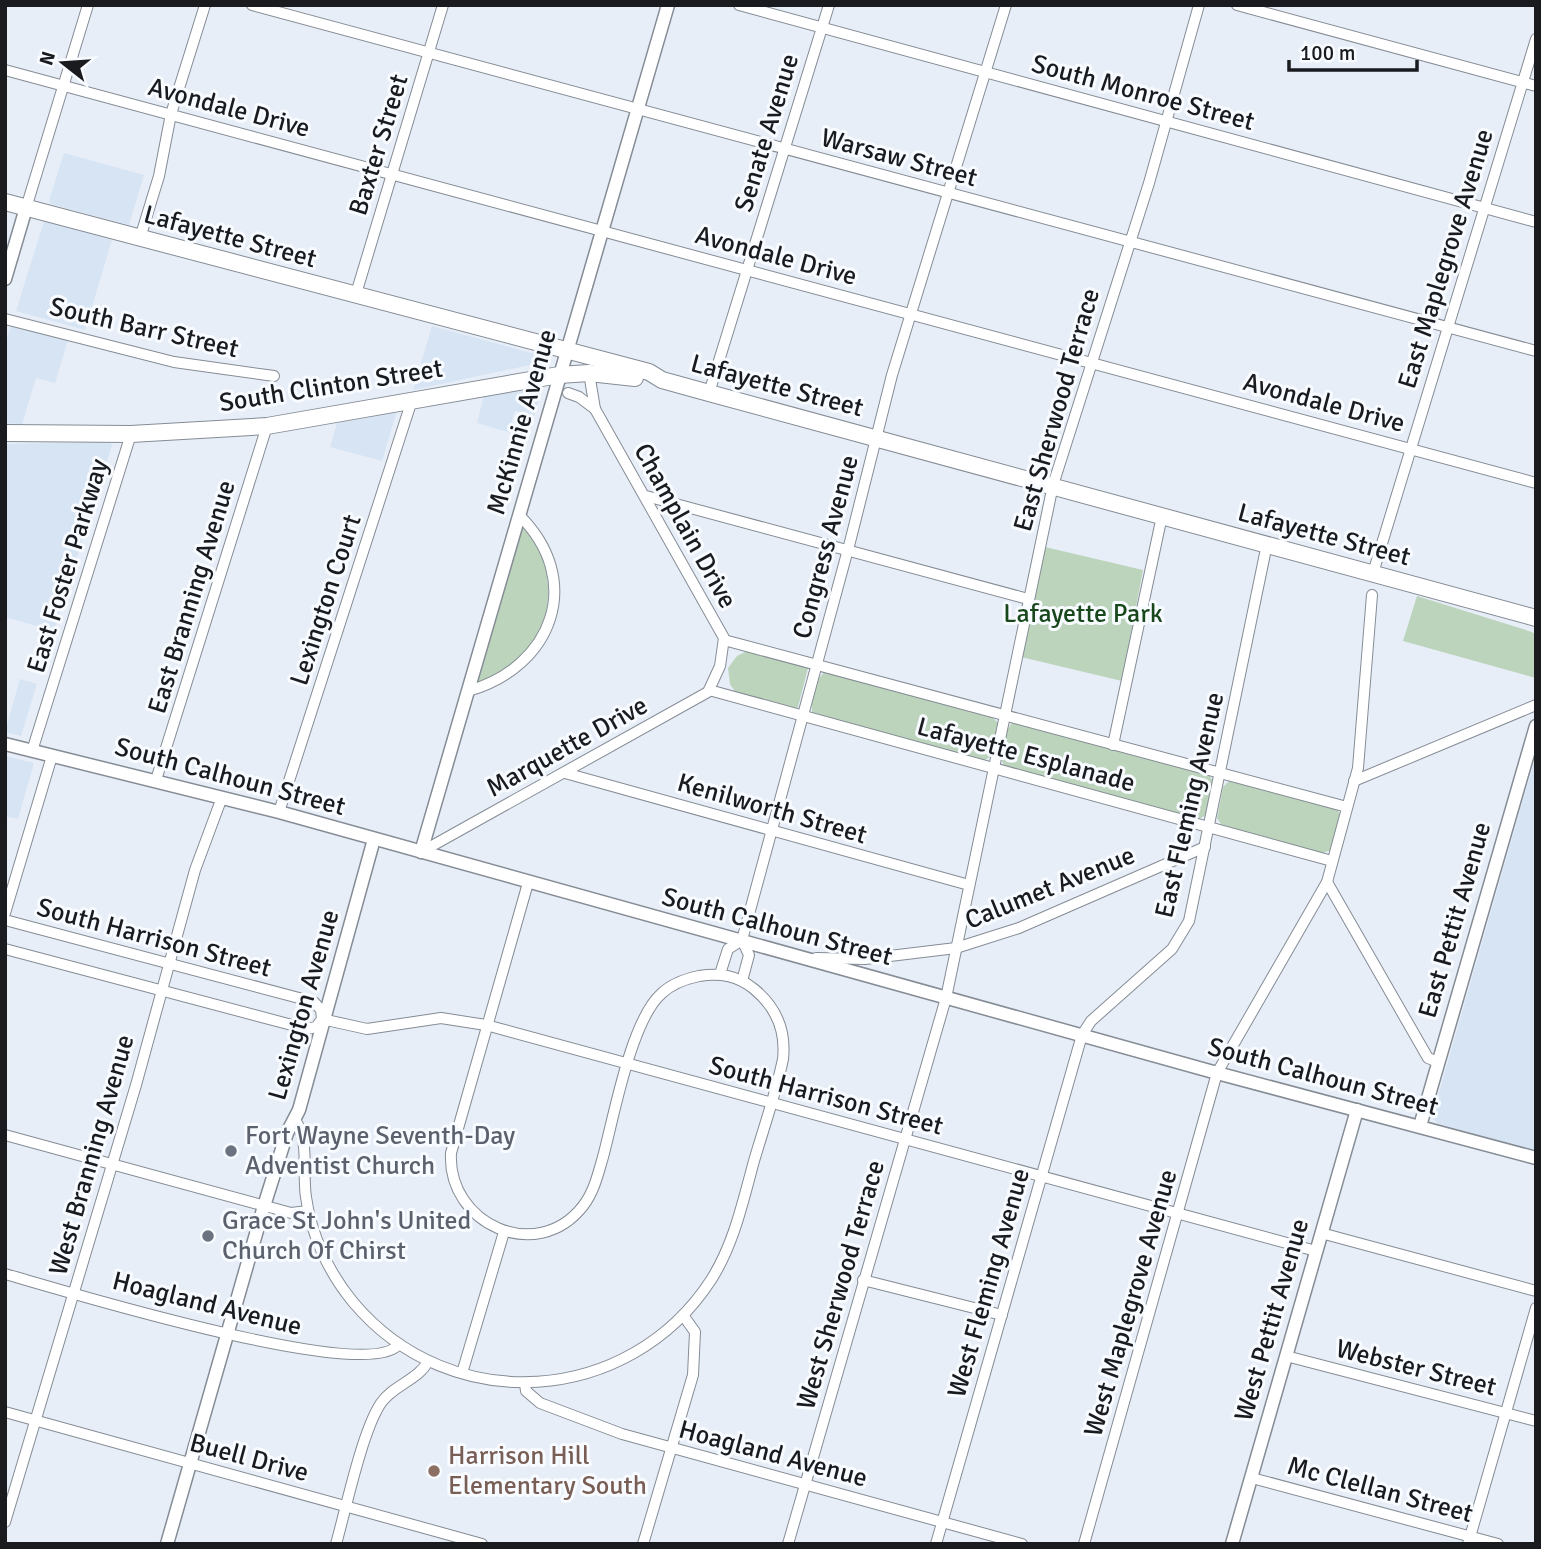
<svg xmlns="http://www.w3.org/2000/svg" width="1541" height="1549" viewBox="0 0 1541 1549" font-family="Signika,sans-serif">
<rect width="100%" height="100%" fill="#e7eef8"/>
<g fill="#d7e4f4">
<polygon points="64,153 144,175 129,225 51,204 49,201"/>
<polygon points="44,221 112,240 85,330 16,311"/>
<polygon points="11,325 68,340 55,383 36,378 22,424 5,423 5,346"/>
<polygon points="432,326 550,358 549,361 413,390"/>
<polygon points="540,384 543,387 534,416 515,411 508,432 477,423 484,395"/>
<polygon points="394,412 396,414 382,461 330,447 337,423"/>
<polygon points="109,442 112,445 54,631 5,617 5,444"/>
<polygon points="20,679 37,684 21,736 5,732"/>
<polygon points="1536,755 1536,1151 1437,1123 1432,1117"/>
<polygon points="5,756 34,763 18,819 5,816"/>
</g>
<g fill="#bcd4bc">
<path d="M521,526C532,532 541,550 544,562C555,601 544,645 509,669C501,675 488,678 479,682L476,679Z"/>
<polygon points="1045,547 1143,570 1122,681 1021,657"/>
<polygon points="1417,596 1532,632 1536,635 1536,678 1403,641"/>
<polygon points="747,651 808,668 798,707 795,709 736,693 730,684 728,668 737,656"/>
<path d="M827,671L990,715L998,723L992,756L983,761L813,714C809,703 815,676 827,671Z"/>
<path d="M1013,722L1208,773L1214,783L1208,814L1197,820L1004,766C998,756 1004,730 1013,722Z"/>
<polygon points="1230,780 1337,809 1341,816 1331,850 1320,854 1223,827 1217,818 1223,787"/>
</g>
<g fill="none" stroke-linecap="round" stroke-linejoin="round">
<g stroke="#858c95" stroke-width="12">
<g id="minor">
<polyline points="252,5 1536,351"/>
<polyline points="739,5 1536,222"/>
<polyline points="1237,5 1536,86"/>
<polyline points="5,70 1536,483"/>
<polyline points="26,208 88,5"/>
<polyline points="140,238 159,176 171,114 205,5"/>
<polyline points="355,297 443,5"/>
<polyline points="5,319 174,362 274,376"/>
<polyline points="568,393 579,397 595,409"/>
<polyline points="709,393 829,5"/>
<polyline points="646,496 1028,599"/>
<polyline points="1373,573 1536,39"/>
<polyline points="724,640 1347,807"/>
<polyline points="709,690 1332,861"/>
<path d="M468,691C553,667 585,580 519,515"/>
<polyline points="1113,745 1162,516"/>
<polyline points="32,751 131,434"/>
<polyline points="565,773 969,885"/>
<polyline points="156,780 267,426"/>
<polyline points="1354,781 1536,705"/>
<polyline points="279,812 412,400"/>
<polyline points="421,852 708,692 720,666 724,638 595,409 589,373"/>
<polyline points="1327,882 1428,1058 1438,1062"/>
<polyline points="5,913 52,756"/>
<polyline points="5,920 314,1002 321,1010 322,1019 316,1027 307,1029 5,949"/>
<polyline points="742,940 850,542 892,375 1006,5"/>
<polyline points="816,958 865,959 956,948 1019,928 1205,847"/>
<polyline points="720,974 728,949 742,940"/>
<polyline points="742,981 749,955 742,940"/>
<polyline points="322,1019 367,1029 441,1018 486,1025 1316,1251"/>
<path d="M295,1120C310,1141 302,1172 306,1197C311,1235 329,1273 353,1302C450,1418 629,1406 711,1280C734,1244 743,1201 754,1161C764,1127 776,1093 783,1059C786,1031 776,1007 754,989C737,975 720,973 699,976C685,979 671,984 661,994C631,1021 614,1116 603,1157C598,1174 594,1192 583,1206C537,1265 447,1224 451,1153L528,883"/>
<polyline points="5,1135 291,1213 308,1211"/>
<polyline points="1321,1233 1536,1291"/>
<path d="M5,1274C59,1289 369,1385 399,1344"/>
<polyline points="863,1280 1002,1315"/>
<polyline points="1286,1356 1536,1421"/>
<polyline points="462,1373 504,1232"/>
<polyline points="525,1384 526,1391 540,1403 622,1434 1022,1544"/>
<polyline points="5,1412 482,1544"/>
<polyline points="1252,1478 1498,1544"/>
<polyline points="5,1522 136,1085 195,870 221,800"/>
<path d="M336,1544C346,1509 362,1431 381,1403C393,1385 419,1380 428,1361"/>
<polyline points="643,1544 693,1375 695,1332 683,1315"/>
<polyline points="788,1544 946,998 1053,485 1149,183 1199,5"/>
<polyline points="936,1544 1082,1035 1091,1021 1172,949 1189,921 1267,544"/>
<polyline points="1084,1544 1217,1073 1327,882 1358,768 1372,595"/>
<polyline points="1468,1544 1536,1308"/>
</g>
</g>
<g stroke="#858c95" stroke-width="15">
<g id="tertiary">
<polyline points="5,279 26,208"/>
<polyline points="5,744 279,812 1217,1073 1536,1158"/>
<polyline points="421,852 668,5"/>
<polyline points="1420,1126 1536,726"/>
<polyline points="167,1544 264,1206 287,1133 299,1110 374,839"/>
<polyline points="1232,1544 1357,1110"/>
</g>
</g>
<g stroke="#858c95" stroke-width="18">
<g id="trunk">
<polyline points="5,202 649,372 662,380 709,393 1536,618"/>
<polyline points="5,433 131,434 267,426 559,375 589,373 635,378"/>
</g>
</g>
<use href="#minor" stroke="#fff" stroke-width="10"/>
<use href="#tertiary" stroke="#fff" stroke-width="12"/>
<use href="#trunk" stroke="#fff" stroke-width="16"/>
</g>
<g fill="#6b7280" stroke="#f8fbff" stroke-width="2.5">
<circle cx="231" cy="1151" r="7"/>
<circle cx="208" cy="1236" r="7"/>
</g>
<circle fill="#8d6e63" stroke="#f8fbff" stroke-width="2.5" cx="434" cy="1471" r="7"/>
<g text-anchor="middle" dominant-baseline="central" stroke-width="6" stroke-linejoin="round" paint-order="stroke">
<g font-size="26" fill="#191b1f" stroke="#f8fbff">
<text transform="translate(1143 93) rotate(15)">South Monroe Street</text>
<text transform="translate(229 108) rotate(15)">Avondale Drive</text>
<text transform="translate(767 133) rotate(-73)">Senate Avenue</text>
<text transform="translate(379 145) rotate(-73)">Baxter Street</text>
<text transform="translate(899 158) rotate(15)">Warsaw Street</text>
<text transform="translate(230 237) rotate(15)">Lafayette Street</text>
<text transform="translate(776 256) rotate(15)">Avondale Drive</text>
<text transform="translate(1446 259) rotate(-73)">East Maplegrove Avenue</text>
<text transform="translate(144 328) rotate(13)">South Barr Street</text>
<text transform="translate(331 386) rotate(-9)">South Clinton Street</text>
<text transform="translate(777 386) rotate(15)">Lafayette Street</text>
<text transform="translate(1324 403) rotate(15)">Avondale Drive</text>
<text transform="translate(1057 410) rotate(-74)">East Sherwood Terrace</text>
<text transform="translate(522 422) rotate(-74)">McKinnie Avenue</text>
<text transform="translate(685 526) rotate(61)">Champlain Drive</text>
<text transform="translate(1324 535) rotate(15)">Lafayette Street</text>
<text transform="translate(826 547) rotate(-75)">Congress Avenue</text>
<text transform="translate(68 566) rotate(-73)">East Foster Parkway</text>
<text transform="translate(192 597) rotate(-73)">East Branning Avenue</text>
<text transform="translate(326 600) rotate(-72)">Lexington Court</text>
<text transform="translate(567 747) rotate(-29)">Marquette Drive</text>
<text transform="translate(1026 755) rotate(15)">Lafayette Esplanade</text>
<text transform="translate(230 777) rotate(15)">South Calhoun Street</text>
<text transform="translate(1190 805) rotate(-77)">East Fleming Avenue</text>
<text transform="translate(772 809) rotate(16)">Kenilworth Street</text>
<text transform="translate(1050 888) rotate(-22)">Calumet Avenue</text>
<text transform="translate(1455 920) rotate(-74)">East Pettit Avenue</text>
<text transform="translate(777 927) rotate(15)">South Calhoun Street</text>
<text transform="translate(154 938) rotate(15)">South Harrison Street</text>
<text transform="translate(304 1005) rotate(-74)">Lexington Avenue</text>
<text transform="translate(1323 1077) rotate(15)">South Calhoun Street</text>
<text transform="translate(826 1096) rotate(15)">South Harrison Street</text>
<text transform="translate(92 1155) rotate(-74)">West Branning Avenue</text>
<text transform="translate(989 1283) rotate(-74)">West Fleming Avenue</text>
<text transform="translate(841 1285) rotate(-74)">West Sherwood Terrace</text>
<text transform="translate(1131 1303) rotate(-74)">West Maplegrove Avenue</text>
<text transform="translate(207 1304) rotate(14)">Hoagland Avenue</text>
<text transform="translate(1272 1320) rotate(-74)">West Pettit Avenue</text>
<text transform="translate(1416 1368) rotate(14)">Webster Street</text>
<text transform="translate(773 1454) rotate(15)">Hoagland Avenue</text>
<text transform="translate(249 1458) rotate(15)">Buell Drive</text>
<text transform="translate(1380 1490) rotate(15)">Mc Clellan Street</text>
</g>
<g font-size="26" fill="#17471b" stroke="#f8fbff">
<text x="1083" y="614">Lafayette Park</text>
</g>
<g font-size="26" fill="#5b616d" stroke="#f8fbff" text-anchor="start">
<text x="245" y="1136">Fort Wayne Seventh-Day<tspan x="245" dy="30">Adventist Church</tspan></text>
<text x="222" y="1221">Grace St John's United<tspan x="222" dy="30">Church Of Chirst</tspan></text>
</g>
<g font-size="26" fill="#785e54" stroke="#f8fbff" text-anchor="start">
<text x="448" y="1456">Harrison Hill<tspan x="448" dy="30">Elementary South</tspan></text>
</g>
</g>
<rect width="1541" height="1549" fill="none" stroke="#191b1f" stroke-width="14"/>
<g transform="translate(63 63) rotate(287)" stroke="#f8fbff" stroke-width="5" paint-order="stroke">
<path d="M0-5L12 26L0 18L-12 26Z" fill="#191b1f"/>
<text y="-10" font-size="19" font-weight="bold" text-anchor="middle" fill="#191b1f">N</text>
</g>
<path d="M1289 60v10h128v-10" fill="none" stroke="#191b1f" stroke-width="3.5"/>
<text x="1300" y="60" font-size="21" fill="#191b1f" stroke="#f8fbff" stroke-width="5" paint-order="stroke">100 m</text>
</svg>
